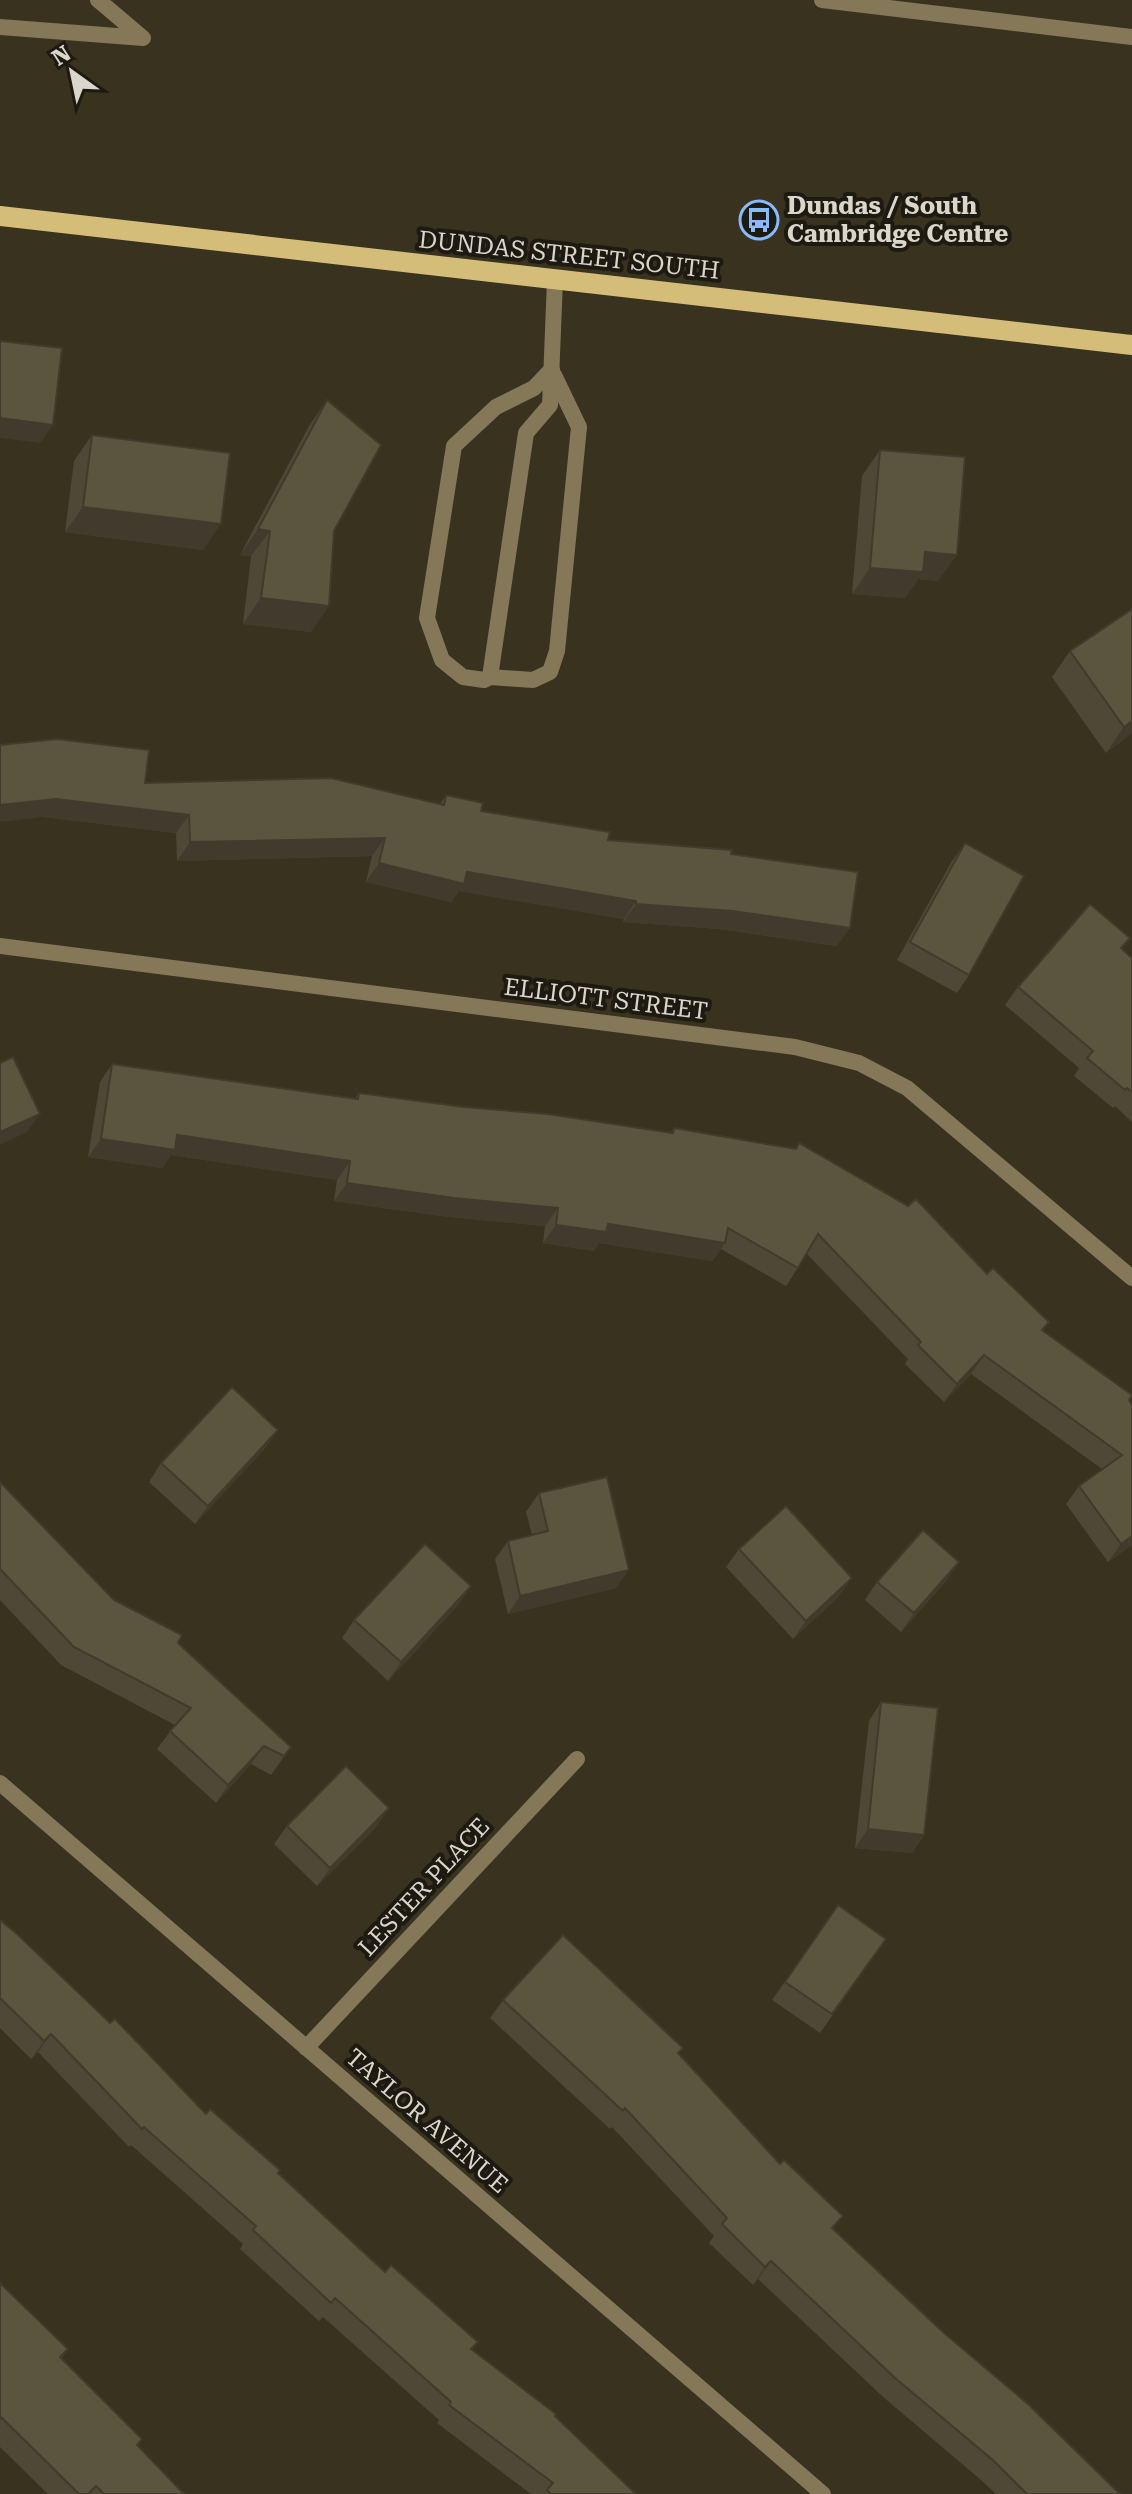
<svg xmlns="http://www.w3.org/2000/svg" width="1132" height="2494" viewBox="0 0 1132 2494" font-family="'Roboto Serif',serif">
<rect width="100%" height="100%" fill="#39321f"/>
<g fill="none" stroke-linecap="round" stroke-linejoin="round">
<g stroke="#847858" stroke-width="16">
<polyline points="822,0 1132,37"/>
<polyline points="0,27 143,38 98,0"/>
<polyline points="552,369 534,388 496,407 454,446 427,618 442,660 463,677 484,680 490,677 526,433 550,405 555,280"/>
<polyline points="490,677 533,680 550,672 557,651 579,427 554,375"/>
</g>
<g stroke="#847858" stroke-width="16">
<polyline points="0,946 795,1047 859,1063 907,1088 1132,1278"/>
<polyline points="0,1783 823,2494"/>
<polyline points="306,2048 577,1759"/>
</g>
<polyline stroke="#d4bd79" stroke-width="20" points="0,216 1132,345"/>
</g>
<g fill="#4e4836">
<polygon points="327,400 334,531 311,632 243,624 251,556 240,555 309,426"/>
<polygon points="92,435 203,550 65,532 74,461"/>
<polygon points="880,450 938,581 918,579 905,598 852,594 862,476"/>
<polygon points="1132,609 1132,733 1106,753 1052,677 1070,651"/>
<polygon points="145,783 440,804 446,795 481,811 608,840 731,854 837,946 719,929 623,922 624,919 459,891 451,902 366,882 372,856 177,861 176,833 43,817"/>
<polygon points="965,843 969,975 957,993 897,960 952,861"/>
<polygon points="1130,938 1122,949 1132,958 1132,1122 1115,1106 1113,1108 1074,1076 1079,1068 1005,1005 1018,987"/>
<polygon points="112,1064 355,1099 359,1093 671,1132 674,1128 1043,1331 1129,1400 1132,1405 1132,1545 1108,1562 1066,1504 1079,1486 1102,1469 971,1374 944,1402 905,1364 908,1359 807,1254 786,1286 721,1249 712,1261 599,1243 594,1251 543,1243 545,1226 441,1216 334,1201 337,1180 171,1155 162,1168 88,1157 100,1082"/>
<polygon points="278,1430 265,1448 195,1524 149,1482 161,1463"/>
<polygon points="0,1482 114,1600 178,1643 291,1747 271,1775 251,1764 216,1803 157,1749 175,1725 61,1665 0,1600"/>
<polygon points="539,1493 616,1588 508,1614 495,1559 508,1541 532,1535 526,1512"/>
<polygon points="739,1549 839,1596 793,1639 726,1567"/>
<polygon points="946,1581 901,1632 865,1600 877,1582"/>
<polygon points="471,1586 458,1605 388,1681 342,1638 354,1620"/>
<polygon points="881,1702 924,1835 912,1853 855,1848 869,1721"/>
<polygon points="389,1808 376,1827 317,1886 274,1844 287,1826"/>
<polygon points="838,1905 886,1939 820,2033 772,2000"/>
<polygon points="0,1920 206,2114 278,2173 385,2272 478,2342 472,2350 555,2416 636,2494 531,2494 437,2423 439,2420 323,2317 319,2321 240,2249 243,2244 131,2145 129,2147 38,2052 31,2059 0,2028"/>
<polygon points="503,2000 678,2054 780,2164 843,2216 833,2229 944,2333 1120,2494 996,2494 981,2480 882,2396 758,2279 753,2285 709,2243 714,2236 612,2127 610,2129 490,2018"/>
<polygon points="0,2283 68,2349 61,2359 138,2446 184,2494 48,2494 0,2447"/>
</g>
<g fill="#403b2c">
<polygon points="0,418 53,425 40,443 0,438"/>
<polygon points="83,507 221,524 203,550 65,532"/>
<polygon points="258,529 270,531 251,556 240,555"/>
<polygon points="925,552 957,555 938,581 918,579 905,598 852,594 870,568"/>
<polygon points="261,598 329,606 311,632 243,624"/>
<polygon points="1132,721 1132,733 1106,753 1124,727"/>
<polygon points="56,799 189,815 176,833 43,817 0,822 0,805"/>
<polygon points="385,838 372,856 177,861 190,842"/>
<polygon points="379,863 467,872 636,901 624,919 459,891 451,902 366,882"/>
<polygon points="636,904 732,911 850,928 837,946 719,929 623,922"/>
<polygon points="40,1114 27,1132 0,1145 0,1132"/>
<polygon points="177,1135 350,1161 337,1180 171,1155 162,1168 88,1157 101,1139"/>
<polygon points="347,1183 558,1208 545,1226 441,1216 334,1201"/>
<polygon points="608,1224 725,1243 712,1261 599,1243 594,1251 543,1243 556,1225"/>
<polygon points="984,1355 971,1374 944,1402 957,1384"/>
<polygon points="278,1430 265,1448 195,1524 208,1506"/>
<polygon points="1132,1536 1132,1545 1108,1562 1121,1544"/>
<polygon points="959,1562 946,1581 901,1632 914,1613"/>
<polygon points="629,1570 616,1588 508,1614 520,1596"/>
<polygon points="852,1578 839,1596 793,1639 806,1621"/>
<polygon points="471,1586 458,1605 388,1681 401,1662"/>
<polygon points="264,1746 251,1764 216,1803 228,1785"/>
<polygon points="389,1808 376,1827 317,1886 330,1868"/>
<polygon points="868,1829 924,1835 912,1853 855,1848"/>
<polygon points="51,2034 38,2052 31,2059 44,2041"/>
<polygon points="771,2261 758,2279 753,2285 765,2267"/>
</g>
<g fill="#5b543f" stroke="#403b2c" stroke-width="2">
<polygon points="0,341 62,348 53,425 0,418"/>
<polygon points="327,400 381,445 334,531 329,606 261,598 270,531 258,529"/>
<polygon points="92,435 230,453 221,524 83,507"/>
<polygon points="880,450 965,457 957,555 925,552 923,572 870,568"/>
<polygon points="1132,609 1132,721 1124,727 1070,651"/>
<polygon points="57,739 149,750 145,783 331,778 444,805 446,795 483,803 481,811 610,832 608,840 732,850 731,854 858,872 850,928 732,911 636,904 636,901 467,872 464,884 379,863 385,838 190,842 189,815 56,799 0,805 0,745"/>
<polygon points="965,843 1024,876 969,975 910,942"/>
<polygon points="1090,904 1130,938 1121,948 1132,958 1132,1092 1127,1088 1125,1090 1087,1058 1093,1051 1018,987"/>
<polygon points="13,1057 40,1114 0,1132 0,1063"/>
<polygon points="112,1064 358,1099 359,1093 464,1107 548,1114 673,1133 674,1128 796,1149 799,1143 908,1206 916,1199 987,1274 993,1268 1049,1322 1042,1330 1132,1395 1129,1400 1132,1405 1132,1536 1121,1544 1079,1486 1122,1455 984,1355 957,1384 918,1345 921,1342 818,1234 798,1268 728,1228 725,1243 608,1224 606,1232 556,1225 558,1208 454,1198 347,1183 350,1161 177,1135 175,1150 101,1139"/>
<polygon points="232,1387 278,1430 208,1506 161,1463"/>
<polygon points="607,1477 629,1570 520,1596 508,1541 548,1531 539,1493"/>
<polygon points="0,1482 114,1600 182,1635 178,1643 291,1747 284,1756 264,1746 228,1785 170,1731 191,1708 74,1647 0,1569"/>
<polygon points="786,1506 852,1578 806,1621 739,1549"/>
<polygon points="923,1530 959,1562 914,1613 877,1582"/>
<polygon points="425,1544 471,1586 401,1662 354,1620"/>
<polygon points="881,1702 938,1708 924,1835 868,1829"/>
<polygon points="346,1766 389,1808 330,1868 287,1826"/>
<polygon points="838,1905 886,1939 832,2014 785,1982"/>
<polygon points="0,1920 17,1934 110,2023 115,2019 206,2114 210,2109 280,2170 278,2173 385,2272 391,2265 478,2342 471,2349 556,2414 555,2416 636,2494 551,2494 547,2490 553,2483 449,2405 451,2402 335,2298 331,2303 253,2230 256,2226 144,2127 142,2129 51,2034 44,2041 0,1998"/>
<polygon points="563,1935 683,2048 678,2053 780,2164 784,2160 843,2216 832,2228 944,2333 1028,2404 1120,2494 1027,2494 994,2461 895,2378 771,2261 765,2267 722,2224 727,2218 625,2108 623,2111 503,2000"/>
<polygon points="0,2283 68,2349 60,2357 142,2439 137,2445 184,2494 104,2494 96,2486 88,2494 79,2494 1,2417 0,2419"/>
</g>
<defs>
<g id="bus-ring" transform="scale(2)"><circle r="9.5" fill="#1d1a12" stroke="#87bbfc" stroke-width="1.5"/><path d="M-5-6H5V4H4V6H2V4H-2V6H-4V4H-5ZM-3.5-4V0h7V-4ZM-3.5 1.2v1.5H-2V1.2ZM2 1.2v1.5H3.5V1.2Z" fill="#87bbfc"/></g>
</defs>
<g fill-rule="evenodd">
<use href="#bus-ring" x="759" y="220"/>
</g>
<g text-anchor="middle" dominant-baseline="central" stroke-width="8" stroke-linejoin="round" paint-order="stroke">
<g font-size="24" font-weight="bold" fill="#dad6ca" stroke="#1d1a12" text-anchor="start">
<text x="787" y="206">Dundas / South<tspan x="787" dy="28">Cambridge Centre</tspan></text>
</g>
<g font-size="24" fill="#dad6ca" stroke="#1d1a12">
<text transform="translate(569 255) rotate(6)">DUNDAS STREET SOUTH</text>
<text transform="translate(606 999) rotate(7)">ELLIOTT STREET</text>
<text transform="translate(424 1887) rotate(-47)">LESTER PLACE</text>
<text transform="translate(427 2121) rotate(41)">TAYLOR AVENUE</text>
</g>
</g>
<g transform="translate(72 72) rotate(327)" stroke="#1d1a12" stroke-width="6" paint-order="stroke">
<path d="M0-6L14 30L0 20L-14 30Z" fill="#dad6ca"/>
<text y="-12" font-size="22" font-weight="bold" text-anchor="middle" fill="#dad6ca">N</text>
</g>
</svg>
